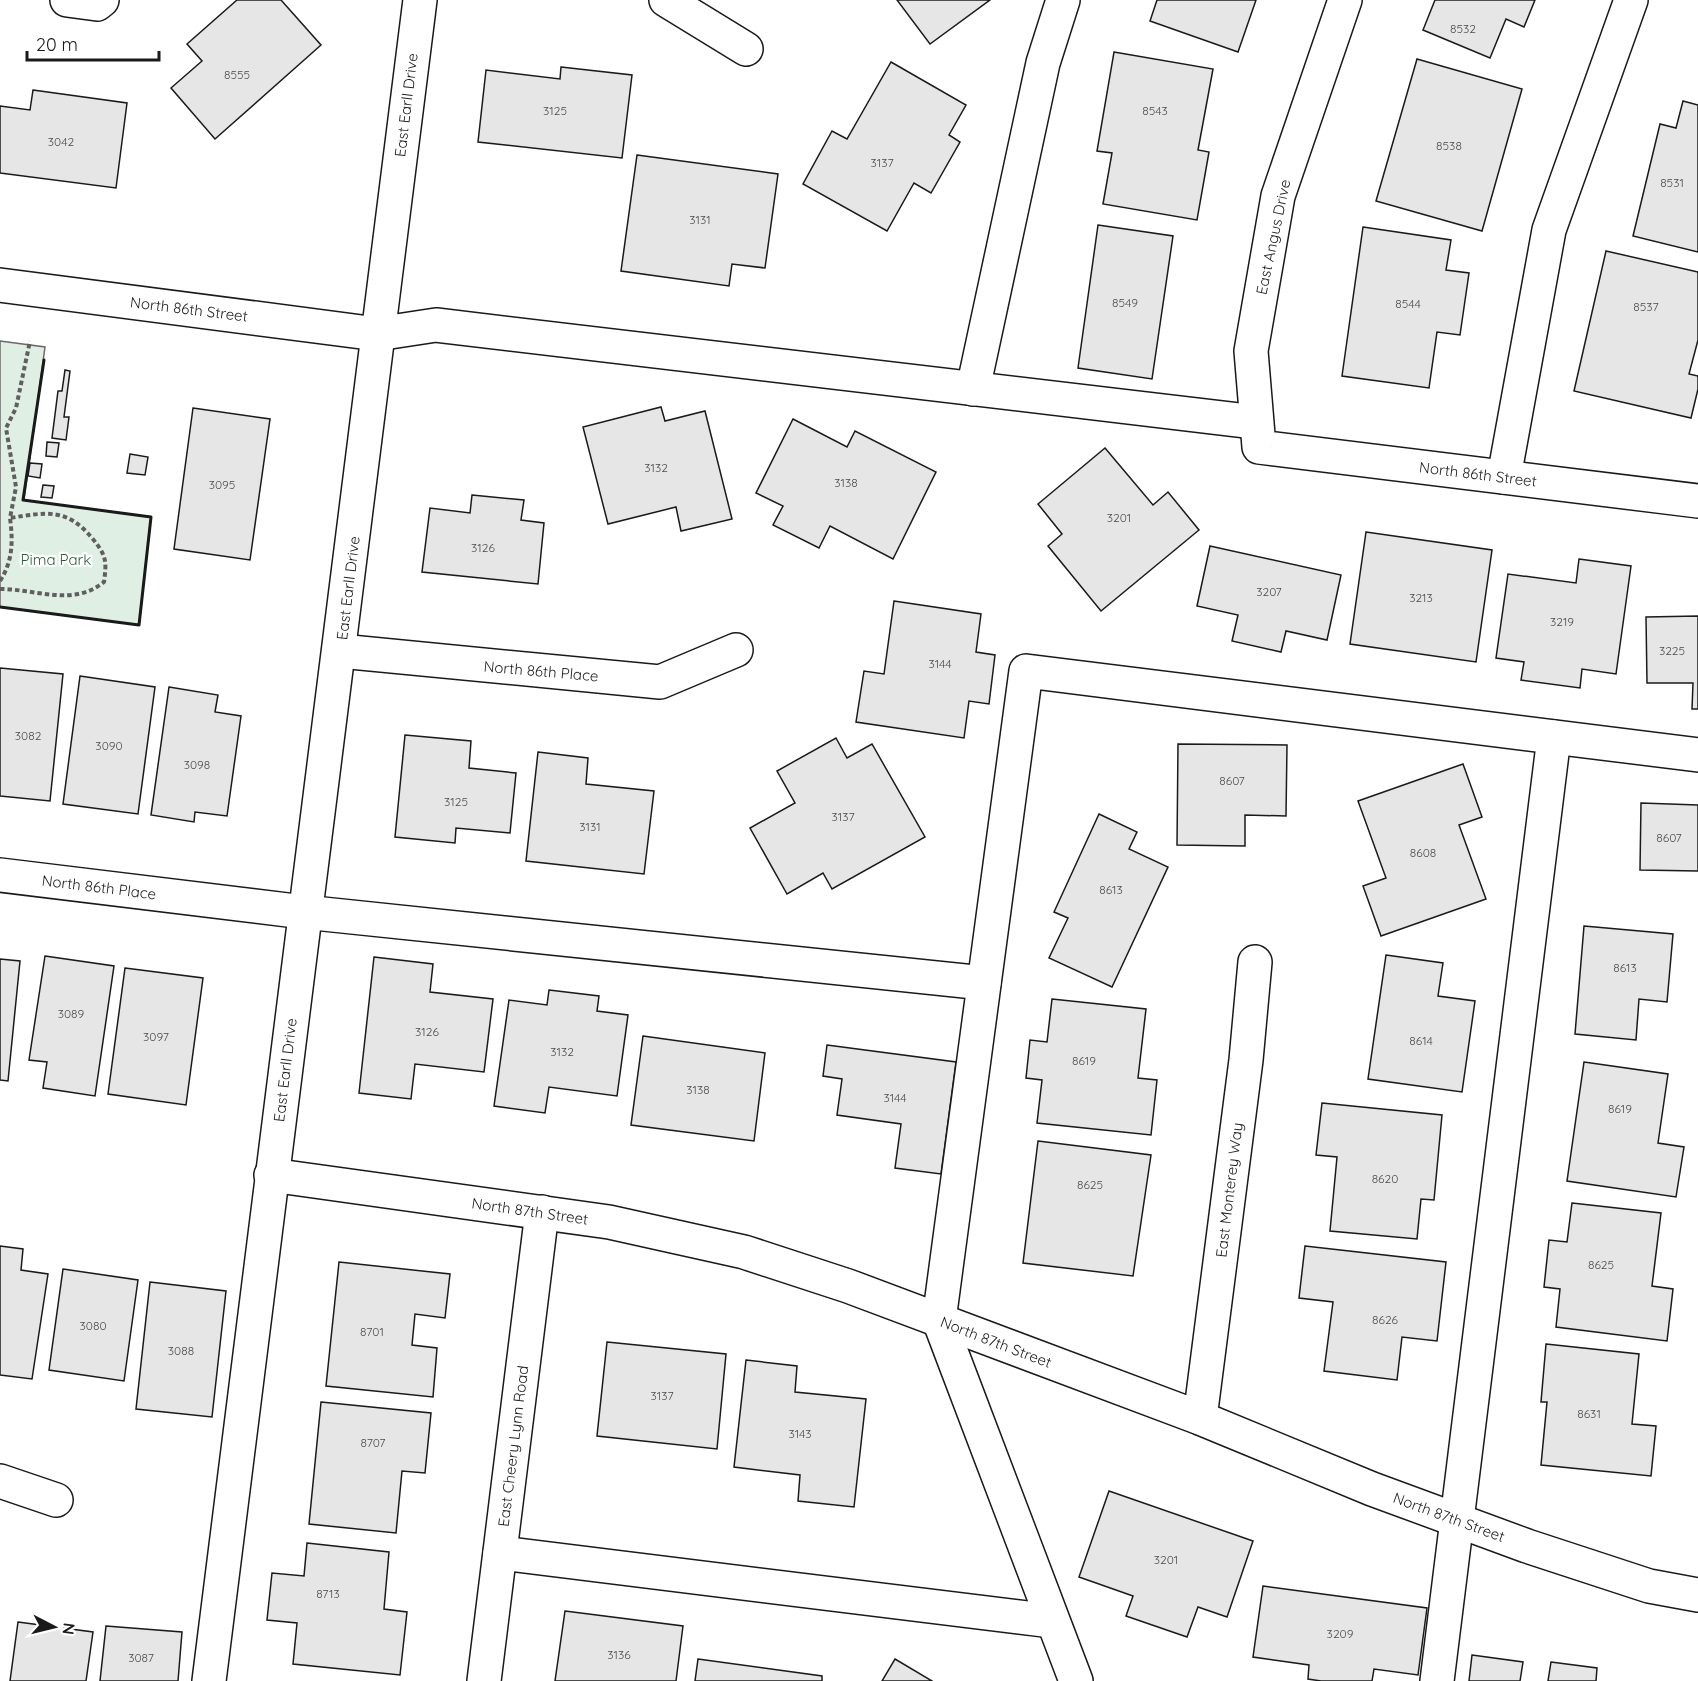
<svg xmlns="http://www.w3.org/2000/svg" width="1698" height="1681" viewBox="0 0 1698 1681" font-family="Quicksand,sans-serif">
<rect width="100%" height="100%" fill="#fff"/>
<polygon fill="#e0efe3" stroke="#6a6a6a" stroke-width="1.5" points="0,341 45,347 24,500 151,517 139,625 0,607"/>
<g fill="#e6e6e6" stroke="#1a1a1a" stroke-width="1.5">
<polygon points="237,0 281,0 321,45 215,139 171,88 202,61 187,44"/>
<polygon points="897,0 990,0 930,44"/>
<polygon points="1157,0 1256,0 1238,52 1150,21"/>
<polygon points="1435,0 1535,0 1524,27 1506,19 1490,58 1423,30"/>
<polygon points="1114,52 1213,69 1198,150 1209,152 1197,220 1103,204 1112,153 1097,151"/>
<polygon points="1417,59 1522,89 1482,231 1376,201"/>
<polygon points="891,62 966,105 949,135 960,142 931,193 914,183 887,231 803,184 832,131 847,139"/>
<polygon points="561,67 632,75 622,158 478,142 486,70 560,79"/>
<polygon points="33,90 127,103 116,188 0,173 0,106 30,110"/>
<polygon points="1683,101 1698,105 1698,252 1633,236 1660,124 1676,128"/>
<polygon points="637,155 778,174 765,268 732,264 729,286 621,271"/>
<polygon points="1098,225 1173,236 1152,379 1078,368"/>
<polygon points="1363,227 1451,240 1446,270 1469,273 1460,335 1437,332 1429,388 1342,376"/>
<polygon points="1606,251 1698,272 1698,340 1689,374 1698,376 1698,389 1691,418 1574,391"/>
<polygon points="65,370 70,371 64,417 69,417 66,440 52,438 58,391 62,391"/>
<polygon points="661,407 665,421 705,411 732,519 681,531 676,507 608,524 583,427"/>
<polygon points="193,408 270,419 250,560 174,549"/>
<polygon points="793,419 847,447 855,431 936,472 893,559 830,526 819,548 773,525 783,506 756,493"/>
<polygon points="47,442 59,443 57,457 46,456"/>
<polygon points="1105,448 1153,505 1168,492 1199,530 1101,611 1048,546 1062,534 1038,504"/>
<polygon points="130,454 148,457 145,475 127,473"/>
<polygon points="30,463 42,464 40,478 28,476"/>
<polygon points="43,485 54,486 52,498 41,497"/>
<polygon points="472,495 524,500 521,520 544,523 538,584 422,572 430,508 470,513"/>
<polygon points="1366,532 1492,550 1476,662 1350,644"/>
<polygon points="1210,546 1341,575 1327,640 1286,631 1281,652 1232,641 1238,615 1197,606"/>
<polygon points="1579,559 1631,566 1616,674 1582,669 1580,688 1521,680 1524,662 1496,658 1508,574 1576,583"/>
<polygon points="894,601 981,614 976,652 995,655 989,704 969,701 964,738 856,722 864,671 884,674"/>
<polygon points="1698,616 1698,709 1692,709 1693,683 1647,683 1646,617"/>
<polygon points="0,668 63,674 50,801 0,796"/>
<polygon points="80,676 155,687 138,814 63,804"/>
<polygon points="169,687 218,695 215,712 241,716 227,816 195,812 194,822 151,815"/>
<polygon points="405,735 471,741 469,768 516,773 510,833 456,828 455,843 395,837"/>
<polygon points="836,738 847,758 872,744 925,837 832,889 823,873 787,894 750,828 795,803 777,771"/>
<polygon points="1178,744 1287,745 1286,816 1245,815 1245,846 1177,845"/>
<polygon points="538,752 588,758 586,784 654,791 644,874 526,861"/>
<polygon points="1463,764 1482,817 1459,825 1486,899 1381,936 1363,886 1386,878 1358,801"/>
<polygon points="1641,803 1698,805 1698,871 1640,870"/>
<polygon points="1099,814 1137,832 1129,849 1168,867 1112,987 1049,958 1068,918 1054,912"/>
<polygon points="1584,926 1673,934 1667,1002 1639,999 1636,1040 1575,1034"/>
<polygon points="1386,955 1443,963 1438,996 1475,1001 1462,1092 1368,1079"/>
<polygon points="45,956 114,966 95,1096 43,1088 47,1062 29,1060"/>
<polygon points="374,957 433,964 430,992 493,999 484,1072 415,1064 411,1099 359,1093"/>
<polygon points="0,959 20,961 8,1081 0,1080"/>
<polygon points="125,968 203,978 186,1105 108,1094"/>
<polygon points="549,990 599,996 597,1011 628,1015 617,1096 549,1087 545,1113 494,1106 509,1000 547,1005"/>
<polygon points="1052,999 1146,1009 1138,1078 1157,1080 1151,1135 1037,1123 1042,1080 1026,1078 1030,1040 1047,1042"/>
<polygon points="643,1036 765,1053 754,1141 631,1125"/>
<polygon points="827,1045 956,1062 941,1174 895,1168 901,1124 837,1115 842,1079 823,1076"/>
<polygon points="1584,1062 1668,1074 1658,1143 1684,1147 1676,1197 1567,1181"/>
<polygon points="1322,1103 1442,1115 1434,1200 1421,1199 1417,1239 1330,1231 1337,1157 1316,1155"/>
<polygon points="1038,1141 1151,1155 1133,1276 1023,1263"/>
<polygon points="1572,1203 1661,1213 1652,1286 1673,1289 1667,1341 1556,1327 1560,1289 1544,1287 1549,1240 1567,1242"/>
<polygon points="0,1246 23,1249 21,1270 48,1274 32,1379 0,1375"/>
<polygon points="1305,1246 1446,1262 1437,1341 1402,1337 1397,1380 1324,1371 1333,1302 1299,1298"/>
<polygon points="339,1262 450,1274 445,1318 415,1314 412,1345 437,1348 433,1397 326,1386"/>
<polygon points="63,1269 138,1280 124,1381 49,1370"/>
<polygon points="150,1282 226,1291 212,1417 136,1409"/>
<polygon points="607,1342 726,1354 717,1449 597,1436"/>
<polygon points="1546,1344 1639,1354 1632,1424 1656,1426 1651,1476 1541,1465 1547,1402 1541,1402"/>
<polygon points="746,1360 797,1366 795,1392 866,1399 854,1507 798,1501 800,1475 734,1467"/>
<polygon points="321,1402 431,1413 425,1473 402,1471 396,1533 309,1524"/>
<polygon points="1109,1491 1253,1541 1227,1617 1198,1607 1187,1637 1126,1616 1133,1596 1079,1577"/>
<polygon points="307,1543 389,1552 384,1609 407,1612 400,1675 293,1664 297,1623 267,1620 272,1573 304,1576"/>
<polygon points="1263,1586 1427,1608 1418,1675 1374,1669 1372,1681 1321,1681 1308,1679 1309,1665 1253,1657"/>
<polygon points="565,1611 683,1626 676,1681 555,1681"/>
<polygon points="18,1622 93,1632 86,1681 10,1681"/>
<polygon points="106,1626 182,1632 178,1681 100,1681"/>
<polygon points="1472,1655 1523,1662 1520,1681 1469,1681"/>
<polygon points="698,1659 822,1676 822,1681 695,1681"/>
<polygon points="895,1659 932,1681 882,1681"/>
<polygon points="1551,1662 1597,1668 1596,1681 1548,1681"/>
</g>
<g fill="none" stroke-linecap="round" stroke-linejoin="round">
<g stroke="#1a1a1a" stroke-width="36">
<g id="minor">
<polyline points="67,0 97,4 102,0"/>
<polyline points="666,0 746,49"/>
<polyline points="1345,0 1278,196 1251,351 1259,447 1698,501"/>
<polyline points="0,285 377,334 436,325 1255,422"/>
<polyline points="973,389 1043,63 1063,0"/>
<polyline points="1504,477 1549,230 1631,0"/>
<polyline points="340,651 660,682 736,650"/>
<polyline points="0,875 304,912 984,983"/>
<polyline points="271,1175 609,1222 744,1252 848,1286 1200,1418 1372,1489 1527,1546 1649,1586 1698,1595"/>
<polyline points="1200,1418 1246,1060 1255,962"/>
<polyline points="0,1481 56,1500"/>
<polyline points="500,1553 1052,1621"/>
<polyline points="209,1681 420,0"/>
<polyline points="484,1681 542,1212"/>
<polyline points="1076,1681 939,1320 1026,671 1698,755"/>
<polyline points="1437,1681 1554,737"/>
</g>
</g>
<g stroke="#5f5f5f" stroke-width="4" stroke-dasharray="4.5 3" stroke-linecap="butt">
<path d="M0,581C13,561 13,541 10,518"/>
<path d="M0,589C36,589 73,607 104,582C107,560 106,555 92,538C67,508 47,512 10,518L16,487L6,428L16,408L30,341"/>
</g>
<use href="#minor" stroke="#fff" stroke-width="33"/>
<polyline stroke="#1a1a1a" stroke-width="3" points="0,607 139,625 151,517 23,500 44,360"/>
</g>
<g text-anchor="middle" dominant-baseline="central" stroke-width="4.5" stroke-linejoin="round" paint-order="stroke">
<g font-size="12" fill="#4d4d4d">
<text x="1463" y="28">8532</text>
<text x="237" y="74">8555</text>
<text x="555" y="110">3125</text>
<text x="1155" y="110">8543</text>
<text x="61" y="141">3042</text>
<text x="1449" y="145">8538</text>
<text x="882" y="162">3137</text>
<text x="1672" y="182">8531</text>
<text x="700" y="219">3131</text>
<text x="1125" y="302">8549</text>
<text x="1408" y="303">8544</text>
<text x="1646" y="306">8537</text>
<text x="656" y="467">3132</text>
<text x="846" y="482">3138</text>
<text x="222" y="484">3095</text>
<text x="1119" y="517">3201</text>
<text x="483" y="547">3126</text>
<text x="1269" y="591">3207</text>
<text x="1421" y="597">3213</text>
<text x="1562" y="621">3219</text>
<text x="1672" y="650">3225</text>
<text x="940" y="663">3144</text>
<text x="28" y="735">3082</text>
<text x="109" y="745">3090</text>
<text x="197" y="764">3098</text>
<text x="1232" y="780">8607</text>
<text x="456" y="801">3125</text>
<text x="843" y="816">3137</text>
<text x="590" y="826">3131</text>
<text x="1669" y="837">8607</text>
<text x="1423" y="852">8608</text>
<text x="1111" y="889">8613</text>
<text x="1625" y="967">8613</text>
<text x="71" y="1013">3089</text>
<text x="427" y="1031">3126</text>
<text x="156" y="1036">3097</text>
<text x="1421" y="1040">8614</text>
<text x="562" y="1051">3132</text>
<text x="1084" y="1060">8619</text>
<text x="698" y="1089">3138</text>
<text x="895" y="1097">3144</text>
<text x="1620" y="1108">8619</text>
<text x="1385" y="1178">8620</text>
<text x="1090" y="1184">8625</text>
<text x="1601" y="1264">8625</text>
<text x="1385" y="1319">8626</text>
<text x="93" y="1325">3080</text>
<text x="372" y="1331">8701</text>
<text x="181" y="1350">3088</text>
<text x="662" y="1395">3137</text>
<text x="1589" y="1413">8631</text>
<text x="800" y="1433">3143</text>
<text x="373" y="1442">8707</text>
<text x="1166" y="1559">3201</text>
<text x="328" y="1593">8713</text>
<text x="1340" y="1633">3209</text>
<text x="619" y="1654">3136</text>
<text x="141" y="1657">3087</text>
</g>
<g font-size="15" fill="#1a1a1a" stroke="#fff">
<text transform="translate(406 105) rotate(-83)">East Earll Drive</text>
<text transform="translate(1273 237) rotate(-78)">East Angus Drive</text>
<text transform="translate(189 309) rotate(7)">North 86th Street</text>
<text transform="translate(1478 474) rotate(7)">North 86th Street</text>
<text transform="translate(348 588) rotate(-83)">East Earll Drive</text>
<text transform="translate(541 671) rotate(5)">North 86th Place</text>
<text transform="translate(99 887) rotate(7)">North 86th Place</text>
<text transform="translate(285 1070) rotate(-83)">East Earll Drive</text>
<text transform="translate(1229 1190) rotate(-83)">East Monterey Way</text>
<text transform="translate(530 1211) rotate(8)">North 87th Street</text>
<text transform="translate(996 1342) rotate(21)">North 87th Street</text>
<text transform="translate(513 1446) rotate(-83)">East Cheery Lynn Road</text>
<text transform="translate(1449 1517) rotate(20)">North 87th Street</text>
</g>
<g font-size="15" fill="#2b5a34" stroke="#fff">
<text x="56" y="559">Pima Park</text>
</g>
</g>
<g transform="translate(54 1627) rotate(97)" stroke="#ffffff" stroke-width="4.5" paint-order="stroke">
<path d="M0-4.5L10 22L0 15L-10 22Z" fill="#1a1a1a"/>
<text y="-9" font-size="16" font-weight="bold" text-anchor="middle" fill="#1a1a1a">N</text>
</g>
<path d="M27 51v9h132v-9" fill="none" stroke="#1a1a1a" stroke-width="3"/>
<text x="36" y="51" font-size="18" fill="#1a1a1a" stroke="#ffffff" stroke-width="4.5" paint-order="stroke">20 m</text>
</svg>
